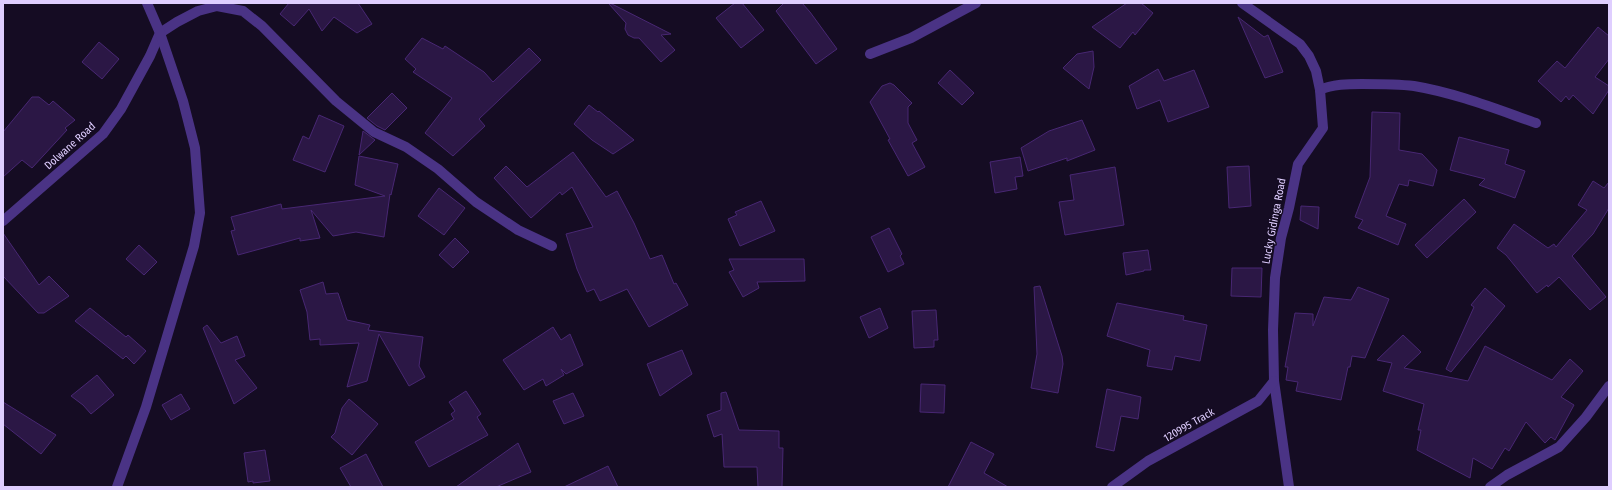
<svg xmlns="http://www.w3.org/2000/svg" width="1612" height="490" viewBox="0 0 1612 490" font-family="'Fira Sans Condensed',sans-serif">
<rect width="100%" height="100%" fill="#150c23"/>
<g fill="#2b1745" stroke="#482773">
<polygon points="289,3 358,3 372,24 357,33 334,17 322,31 309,9 294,26 280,14"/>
<polygon points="610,3 671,34 661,35 675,50 661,62 639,38 634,38 628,35 625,29 626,23 609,4"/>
<polygon points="735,3 742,3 764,30 741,48 716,18"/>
<polygon points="784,3 802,3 810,12 837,49 816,64 776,11"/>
<polygon points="1127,3 1141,3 1153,13 1135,35 1133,32 1120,48 1092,27"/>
<polygon points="1238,17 1264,37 1268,35 1283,72 1265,78"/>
<polygon points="1598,27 1609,36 1609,59 1595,77 1609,86 1609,90 1593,114 1573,95 1569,100 1566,96 1561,102 1538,81 1557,61 1565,68"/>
<polygon points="422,38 443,49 445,46 484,72 493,82 529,48 541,60 479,119 485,126 453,156 425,133 452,98 413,72 416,69 405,59"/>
<polygon points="99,42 119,59 102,79 82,62"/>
<polygon points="1093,51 1094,67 1089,89 1063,68 1077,54"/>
<polygon points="1158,69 1164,81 1194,70 1209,107 1168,122 1160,100 1137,109 1129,86"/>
<polygon points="950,70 974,93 962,105 938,83"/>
<polygon points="890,83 894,85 912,103 908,107 908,123 917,140 912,143 925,167 908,176 888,140 890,139 870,102 882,86"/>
<polygon points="392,93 407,108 385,130 377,126 367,118"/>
<polygon points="32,97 39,97 49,105 53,101 75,120 65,128 67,130 32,168 22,160 3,177 3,132"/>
<polygon points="589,105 598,112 599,111 634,140 613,154 592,140 574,124"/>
<polygon points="1372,112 1400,113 1399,150 1422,154 1437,170 1433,186 1409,180 1408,186 1399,184 1386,216 1406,224 1398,245 1358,228 1363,220 1355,217 1370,177"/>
<polygon points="319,115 344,126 325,172 293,160 303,136 309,139"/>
<polygon points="1082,120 1095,150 1067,161 1067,158 1028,171 1021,148 1049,131"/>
<polygon points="363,131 375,140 359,155"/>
<polygon points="1459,137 1509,150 1505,164 1525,171 1515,198 1479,185 1485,179 1450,170"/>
<polygon points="573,152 606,197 617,191 634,223 650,259 662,255 674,284 676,283 688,305 649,327 627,289 600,301 594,289 587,292 577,269 566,234 593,227 572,187 562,195 560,192 531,218 494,178 506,166 527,187"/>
<polygon points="359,156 398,164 391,195 390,194 384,237 356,232 333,236 311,210 320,238 300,241 300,238 238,255 231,231 235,230 231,217 281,204 282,209 385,196 355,185"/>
<polygon points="1020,157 1023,176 1015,177 1017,189 995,193 990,162"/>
<polygon points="1249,166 1251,206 1229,208 1227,167"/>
<polygon points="1115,167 1124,225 1065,235 1059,202 1074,200 1070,175"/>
<polygon points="1593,181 1604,188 1609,182 1609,208 1593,234 1572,256 1606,297 1590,310 1559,277 1548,287 1547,285 1537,293 1506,255 1497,248 1514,224 1548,248 1554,244 1556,247 1587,210 1578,205"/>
<polygon points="439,188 465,208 444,235 418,216"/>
<polygon points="1464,199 1476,212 1427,258 1415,245"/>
<polygon points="761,201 775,231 740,246 728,219 737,215 735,212"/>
<polygon points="1301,206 1319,207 1318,229 1300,220"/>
<polygon points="889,228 902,254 900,256 904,264 888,272 871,237"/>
<polygon points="3,233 39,285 49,276 69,296 44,313 38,313 3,276"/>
<polygon points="455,238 469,252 453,268 439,255"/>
<polygon points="139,245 157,262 144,275 126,259"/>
<polygon points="1148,250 1151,270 1144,270 1144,271 1126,275 1123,253"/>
<polygon points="729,259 804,259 805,281 757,282 759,288 743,297 729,272 734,270"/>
<polygon points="1232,268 1262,268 1261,297 1231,296"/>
<polygon points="323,282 326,294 338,293 347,320 370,325 368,330 423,337 419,366 425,377 409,386 379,334 367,381 347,387 359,343 320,345 320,339 310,340 307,312 300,290"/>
<polygon points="1040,286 1062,356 1063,364 1058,393 1031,388 1037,354 1034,287"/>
<polygon points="1358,287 1389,299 1365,358 1352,356 1350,367 1348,367 1341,400 1296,391 1298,382 1286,380 1288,367 1285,367 1295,313 1313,314 1313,326 1324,297 1351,300"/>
<polygon points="1485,288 1505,306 1451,372 1446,369 1474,307 1471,305"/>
<polygon points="1117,303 1184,316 1183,320 1207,325 1200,361 1175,356 1172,370 1147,366 1150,350 1107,336"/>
<polygon points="90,308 126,337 128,335 146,351 134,364 126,356 123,359 75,321"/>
<polygon points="880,308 888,328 869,338 860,317"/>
<polygon points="936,310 938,340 934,340 934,347 914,348 912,311"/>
<polygon points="207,325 221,343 237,336 245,356 235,360 257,388 234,404 203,328"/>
<polygon points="553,327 561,340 570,334 583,365 566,374 561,369 564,375 546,386 543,379 524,390 503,360"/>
<polygon points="1403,335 1421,352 1404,368 1468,381 1485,346 1552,380 1570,359 1583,371 1561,397 1574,405 1555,440 1551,437 1545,443 1526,422 1509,451 1505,448 1492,469 1473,458 1470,478 1417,450 1421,430 1418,430 1424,404 1383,391 1392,363 1377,360"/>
<polygon points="682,350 692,374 660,396 647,364"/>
<polygon points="97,375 114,395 91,414 83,405 71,396"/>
<polygon points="921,384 945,385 944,413 920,412"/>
<polygon points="1107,389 1141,397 1138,419 1121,416 1114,451 1096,447"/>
<polygon points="466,391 481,414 477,417 488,435 429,467 415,442 454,419 451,414 455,411 449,402"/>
<polygon points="726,392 739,430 779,431 779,448 783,448 782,487 758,487 757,467 724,467 722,434 714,437 707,415 721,410 721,393"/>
<polygon points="573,393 584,416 564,424 553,401"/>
<polygon points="181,394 190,409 171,420 162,405"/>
<polygon points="349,399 378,424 352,455 331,437 335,433 342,408"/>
<polygon points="3,402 56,435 41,454 3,424"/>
<polygon points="971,442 994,454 984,473 1008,487 948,487"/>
<polygon points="518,443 531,472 496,487 456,487"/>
<polygon points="265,450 270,481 253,483 253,481 248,482 244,453"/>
<polygon points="366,454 383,487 351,487 340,468"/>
<polygon points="608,466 618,487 564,487"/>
</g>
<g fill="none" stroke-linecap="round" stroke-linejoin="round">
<g stroke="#4a3385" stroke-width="10">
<polyline points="1242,3 1300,44 1309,56 1316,71 1320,90 1323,128 1298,164 1289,208 1281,238 1275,278 1273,330 1274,381 1289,487"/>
<polyline points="160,33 177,22 198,11 217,6 243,11 262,26 336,101 374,132 406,147 438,169 476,202 518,230 552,246"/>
<polyline points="870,54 911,38 976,3"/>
<path d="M1320,90C1332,84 1349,84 1362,84C1379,84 1397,84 1414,86C1456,93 1496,109 1536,123"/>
<polyline points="3,221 103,134 121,109 150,56 160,33"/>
<polyline points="117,487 146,407 194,246 200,213 195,148 183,101 160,33 147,3"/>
<polyline points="1112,487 1148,461 1258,401 1274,381"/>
<polyline points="1490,487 1507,475 1559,447 1586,417 1609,386"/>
</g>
</g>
<g text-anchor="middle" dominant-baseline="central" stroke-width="3" stroke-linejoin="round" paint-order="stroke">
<g font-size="11" fill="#dfceff" stroke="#150c23">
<text transform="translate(70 146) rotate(-42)">Dolwane Road</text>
<text transform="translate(1274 221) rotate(-79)">Lucky Gidinga Road</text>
<text transform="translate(1189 425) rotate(-30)">120995 Track</text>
</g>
</g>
<rect width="1612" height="490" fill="none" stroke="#dfceff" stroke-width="8"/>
</svg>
